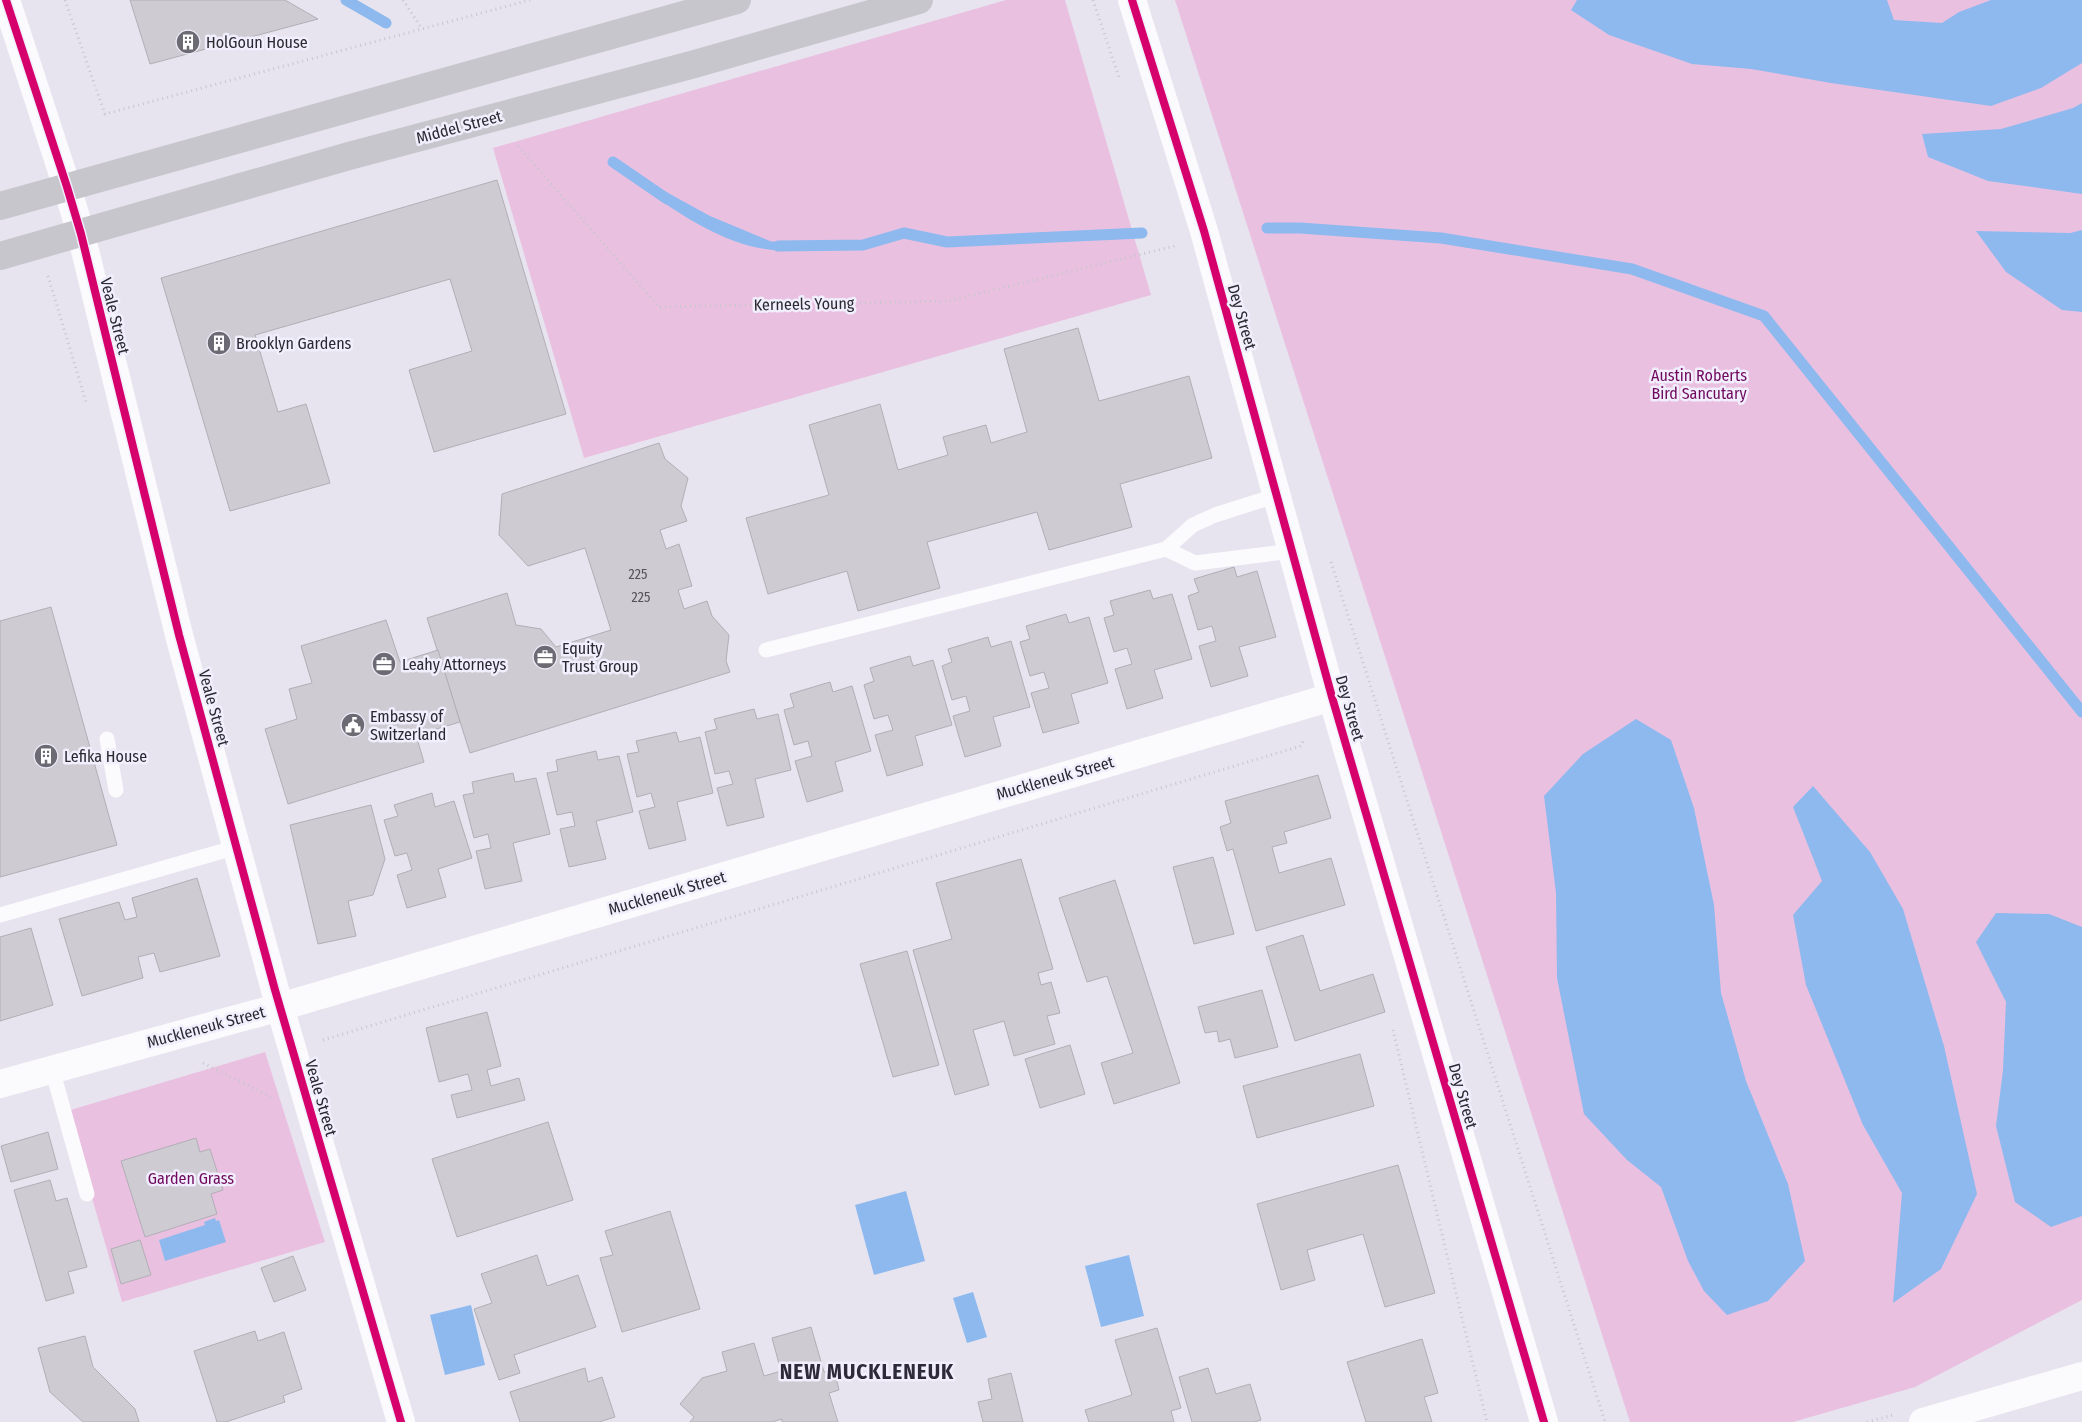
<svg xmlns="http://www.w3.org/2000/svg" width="2082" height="1422" viewBox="0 0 2082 1422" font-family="'Fira Sans Condensed',sans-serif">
<rect width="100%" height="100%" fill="#e7e4ef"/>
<g fill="#eac0e1">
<polygon points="1006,0 1065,0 1151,295 584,458 493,148"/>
<polygon points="1175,0 2082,0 2082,1300 1915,1387 1793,1422 1630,1422"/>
<polygon points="265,1052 325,1242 122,1302 67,1111"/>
</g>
<g fill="#8db9ef">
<polygon points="1577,0 1887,0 1894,20 1942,23 1959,12 1991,0 2082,0 2082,63 2041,88 1991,106 1831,83 1751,69 1692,64 1609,35 1571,10"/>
<polygon points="2082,103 2082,194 1988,181 1928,157 1922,134 2001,129 2073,108"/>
<path d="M659,188L710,216L770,241L793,245L794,247L792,250C742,254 693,223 654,196Z"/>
<polygon points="2082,230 2082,312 2062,310 2006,272 1976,231 2070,233"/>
<polygon points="1636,719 1671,740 1694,808 1714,905 1721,993 1746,1081 1788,1184 1805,1261 1768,1301 1727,1315 1704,1291 1688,1261 1661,1187 1627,1160 1584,1114 1557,978 1556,893 1544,796 1583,754"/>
<polygon points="1813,786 1870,852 1903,909 1944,1046 1977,1194 1941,1269 1893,1303 1902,1193 1863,1125 1806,985 1793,915 1822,881 1793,807"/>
<polygon points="1996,913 2049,914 2082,927 2082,1216 2051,1227 2015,1202 1996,1126 2003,1070 2006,1002 1976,942"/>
<polygon points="906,1191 925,1261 874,1275 855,1205"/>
<polygon points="215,1218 216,1221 219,1220 226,1242 165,1261 159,1240 205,1225 204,1222"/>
<polygon points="1129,1255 1144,1316 1101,1327 1085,1266"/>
<polygon points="973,1292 987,1337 967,1343 953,1298"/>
<polygon points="471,1305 485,1365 445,1375 430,1315"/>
</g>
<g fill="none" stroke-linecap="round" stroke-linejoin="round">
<g stroke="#8db9ef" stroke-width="11">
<polyline points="346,0 386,23"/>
<polyline points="613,162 667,199"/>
<polyline points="1267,228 1300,228 1441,238 1632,269 1764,316 2082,712"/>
<polyline points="778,246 863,245 904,233 947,242 1142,233"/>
</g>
</g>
<g fill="#cecbd3" stroke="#b2aeb6">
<polygon points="130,0 285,0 318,19 150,64"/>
<polygon points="497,180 566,414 434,452 409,370 472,351 450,279 255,335 278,412 306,404 330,483 230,511 161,278"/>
<polygon points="1078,328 1099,401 1189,376 1212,458 1120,484 1132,527 1049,550 1037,512 927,542 940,588 858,611 847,571 768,594 746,518 829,495 809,425 880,404 898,470 948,455 943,437 986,425 991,443 1027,432 1004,349"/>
<polygon points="659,443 665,459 688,478 681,506 687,521 660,530 666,549 679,544 692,586 678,590 684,609 707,601 712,616 729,635 726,661 730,672 470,753 427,618 507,593 516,625 541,629 556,647 611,630 585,548 528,566 499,535 502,494"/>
<polygon points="1234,567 1237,577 1257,571 1276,637 1239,647 1248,676 1211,687 1199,646 1216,641 1212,626 1198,630 1188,596 1199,592 1194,579"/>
<polygon points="1150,590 1153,599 1172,594 1192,659 1154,670 1163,698 1127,709 1115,669 1132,664 1127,648 1114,652 1104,618 1114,615 1110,601"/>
<polygon points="51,607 117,845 0,877 0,621"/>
<polygon points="1066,614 1069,623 1089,617 1108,683 1071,694 1079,723 1043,733 1031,693 1049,688 1044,672 1030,676 1020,642 1030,639 1026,626"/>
<polygon points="386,620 400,662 438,650 460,722 416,735 424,762 288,804 265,729 297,719 289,689 312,683 301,646"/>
<polygon points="988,637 991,647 1011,641 1030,707 993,717 1001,746 965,757 953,716 970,711 966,696 952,700 942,666 952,662 948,649"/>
<polygon points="910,656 913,666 933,660 952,725 915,736 923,765 887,776 875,735 893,730 888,715 874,719 864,685 874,681 870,668"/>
<polygon points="830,682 833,692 852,686 871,751 835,762 843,791 807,802 795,761 812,756 808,741 794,745 784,710 794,707 790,694"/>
<polygon points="754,709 757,719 778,714 791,770 755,779 764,817 727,826 717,788 733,784 729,771 715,774 705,732 717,729 714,719"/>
<polygon points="676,732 679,742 700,737 713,793 677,802 686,840 649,849 639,811 655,807 651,793 637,797 627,754 639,752 636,741"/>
<polygon points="596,751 598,760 619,756 633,812 596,821 606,859 569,867 560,829 575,826 572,812 557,815 547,773 558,771 556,760"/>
<polygon points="513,773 515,782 536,778 550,834 513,843 522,881 485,889 476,851 491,848 488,834 474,838 463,795 474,793 472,782"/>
<polygon points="1318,775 1331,818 1284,832 1287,843 1272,847 1279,873 1331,858 1345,905 1256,931 1233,849 1227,851 1220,827 1231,823 1225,801"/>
<polygon points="432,793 435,807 454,801 472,858 438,869 446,897 407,908 397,875 412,870 407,853 395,856 384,820 398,816 394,805"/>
<polygon points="371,805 385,859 373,895 348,901 356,936 318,944 290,825"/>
<polygon points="1213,857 1234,934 1194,944 1173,867"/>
<polygon points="1021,859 1053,969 1038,973 1041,985 1051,982 1060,1013 1047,1016 1055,1044 1014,1056 1004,1021 973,1030 989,1085 955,1095 913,950 952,939 936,883"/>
<polygon points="197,878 220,956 160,972 154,953 138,957 143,978 82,996 59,919 119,902 125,920 137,917 132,898"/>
<polygon points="1115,880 1180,1083 1114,1104 1101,1063 1133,1053 1107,976 1087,982 1059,898"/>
<polygon points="31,928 53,1005 0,1021 0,937"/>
<polygon points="1303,935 1320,991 1373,974 1385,1012 1295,1041 1266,947"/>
<polygon points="907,951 939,1065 893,1077 860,964"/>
<polygon points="1262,990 1278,1047 1235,1058 1230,1039 1219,1042 1217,1031 1205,1033 1198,1007"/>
<polygon points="487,1012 501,1066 487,1070 491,1086 519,1078 525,1100 457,1118 451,1095 472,1090 468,1074 439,1082 426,1028"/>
<polygon points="1070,1045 1085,1094 1040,1108 1025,1059"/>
<polygon points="1360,1054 1374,1106 1257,1138 1243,1086"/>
<polygon points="548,1122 573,1200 457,1237 432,1159"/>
<polygon points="48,1132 58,1169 11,1182 1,1146"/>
<polygon points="196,1138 200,1152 210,1149 223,1190 211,1194 217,1214 145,1237 121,1161"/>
<polygon points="1398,1165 1435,1293 1385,1307 1363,1234 1307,1250 1315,1280 1281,1290 1257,1204"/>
<polygon points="50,1180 56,1201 67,1198 87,1267 68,1272 74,1293 46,1301 14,1190"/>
<polygon points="670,1211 700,1309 622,1332 600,1258 613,1255 605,1231"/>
<polygon points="140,1240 151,1275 121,1284 111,1249"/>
<polygon points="537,1255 547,1286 578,1275 596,1327 514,1355 520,1373 499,1380 474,1309 492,1303 481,1274"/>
<polygon points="293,1256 306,1290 274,1302 261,1268"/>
<polygon points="811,1327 824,1372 834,1369 839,1390 829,1393 838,1422 782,1422 782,1419 772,1422 690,1422 694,1417 680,1404 702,1378 727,1371 722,1352 754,1343 764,1376 781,1371 772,1338"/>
<polygon points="1157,1328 1181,1408 1171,1411 1174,1422 1089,1422 1085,1410 1132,1395 1115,1340"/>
<polygon points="255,1331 258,1341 284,1332 302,1389 283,1396 285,1402 226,1422 217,1422 194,1351"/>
<polygon points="85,1336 93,1367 135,1409 139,1422 83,1422 50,1392 38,1348"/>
<polygon points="1422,1339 1438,1393 1424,1397 1432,1422 1366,1422 1347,1362"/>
<polygon points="585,1368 588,1382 602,1377 615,1417 599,1422 520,1422 510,1392"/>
<polygon points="1208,1368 1216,1394 1250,1384 1261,1420 1254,1422 1192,1422 1179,1377"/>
<polygon points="1011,1373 1023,1422 983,1422 978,1402 992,1399 988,1379"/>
</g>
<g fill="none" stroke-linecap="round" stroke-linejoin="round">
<g stroke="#c7c6ca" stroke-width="3" stroke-dasharray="1 4" stroke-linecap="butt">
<polyline points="65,0 105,114 530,0"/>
<polyline points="403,0 422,29"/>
<polyline points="1093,0 1120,80"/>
<polyline points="518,146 659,307 948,301 1175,246"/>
<polyline points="48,276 86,402"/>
<polyline points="1331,562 1605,1422"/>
<polyline points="1393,1030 1487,1422"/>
<polyline points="323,1040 1301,746 1304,739"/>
<polyline points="203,1063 271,1097"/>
<polyline points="1867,1422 1893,1415"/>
</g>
<g stroke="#fbfbfd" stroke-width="15">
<polyline points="1166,549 1195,563 1293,551"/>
<polyline points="766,650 1166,549 1193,525 1215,515 1278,495"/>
<polyline points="107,739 116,790"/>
<polyline points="0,915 237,847"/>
<polyline points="52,1069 87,1194"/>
</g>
<g stroke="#fbfbfd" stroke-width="28">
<polyline points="6,0 67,187 81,234 179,635 275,990 401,1422"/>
<polyline points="1132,0 1204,231 1332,697 1544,1422"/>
<polyline points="0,1084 280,1007 1332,697"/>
<polyline points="1923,1422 2082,1376"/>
</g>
<g stroke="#c6c6cc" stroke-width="28">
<polyline points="0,206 737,0"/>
<polyline points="0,256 349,156 691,65 919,0"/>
</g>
<g stroke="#f1eefd" stroke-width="11">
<g id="cycleway">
<polyline points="6,0 67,187 81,234 179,635 275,990 401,1422"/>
<polyline points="1132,0 1204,231 1332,697 1544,1422"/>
</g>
</g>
<use href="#cycleway" stroke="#d6006c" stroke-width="8"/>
</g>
<defs>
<g id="building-disc" transform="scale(1.25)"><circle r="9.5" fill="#6c6a73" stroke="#f1eefd"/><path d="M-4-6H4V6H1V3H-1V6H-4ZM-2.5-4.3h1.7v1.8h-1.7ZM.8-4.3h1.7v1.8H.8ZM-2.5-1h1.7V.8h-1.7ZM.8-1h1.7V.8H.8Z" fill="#fff"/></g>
<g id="office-disc" transform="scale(1.25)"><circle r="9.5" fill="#6c6a73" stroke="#f1eefd"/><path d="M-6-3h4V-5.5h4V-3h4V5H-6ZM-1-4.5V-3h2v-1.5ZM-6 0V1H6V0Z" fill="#fff"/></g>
<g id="civic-disc" transform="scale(1.25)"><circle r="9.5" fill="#6c6a73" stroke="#f1eefd"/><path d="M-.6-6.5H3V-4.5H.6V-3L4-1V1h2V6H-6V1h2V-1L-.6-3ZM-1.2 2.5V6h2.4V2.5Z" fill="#fff"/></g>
</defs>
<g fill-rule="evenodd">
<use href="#building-disc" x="188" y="42"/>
<use href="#building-disc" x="219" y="343"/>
<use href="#office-disc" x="545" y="657"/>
<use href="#office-disc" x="384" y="664"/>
<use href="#civic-disc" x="353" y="725"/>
<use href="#building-disc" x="46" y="756"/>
</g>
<g text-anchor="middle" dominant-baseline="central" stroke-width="5" stroke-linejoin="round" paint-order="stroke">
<g font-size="14" fill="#55535a">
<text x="638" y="574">225</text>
<text x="641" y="597">225</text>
</g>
<g font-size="16" fill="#2a2930" stroke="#f1eefd" text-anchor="start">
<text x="206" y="42">HolGoun House</text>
<text x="236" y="343">Brooklyn Gardens</text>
<text x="562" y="648">Equity<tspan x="562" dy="18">Trust Group</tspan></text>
<text x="402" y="664">Leahy Attorneys</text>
<text x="370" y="716">Embassy of<tspan x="370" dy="18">Switzerland</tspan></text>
<text x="64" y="756">Lefika House</text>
</g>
<g font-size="16" fill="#2a2930" stroke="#f1eefd">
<text transform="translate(459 127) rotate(-15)">Middel Street</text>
<text transform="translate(804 304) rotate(-1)">Kerneels Young</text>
<text transform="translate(115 316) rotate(76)">Veale Street</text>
<text transform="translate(1242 317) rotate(74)">Dey Street</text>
<text transform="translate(214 708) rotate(75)">Veale Street</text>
<text transform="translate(1350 708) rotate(74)">Dey Street</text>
<text transform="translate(1055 778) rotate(-16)">Muckleneuk Street</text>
<text transform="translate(667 893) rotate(-16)">Muckleneuk Street</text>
<text transform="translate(206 1027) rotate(-15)">Muckleneuk Street</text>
<text transform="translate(1463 1096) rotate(74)">Dey Street</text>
<text transform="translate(321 1098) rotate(74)">Veale Street</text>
</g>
<g font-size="16" fill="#70095d" stroke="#f1eefd">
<text x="1699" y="375">Austin Roberts<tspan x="1699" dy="18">Bird Sancutary</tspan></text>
<text x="191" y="1178">Garden Grass</text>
</g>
<g font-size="21" font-weight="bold" letter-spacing="1" fill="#2e2a39" stroke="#f1eefd">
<text x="867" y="1372">NEW MUCKLENEUK</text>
</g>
</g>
</svg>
